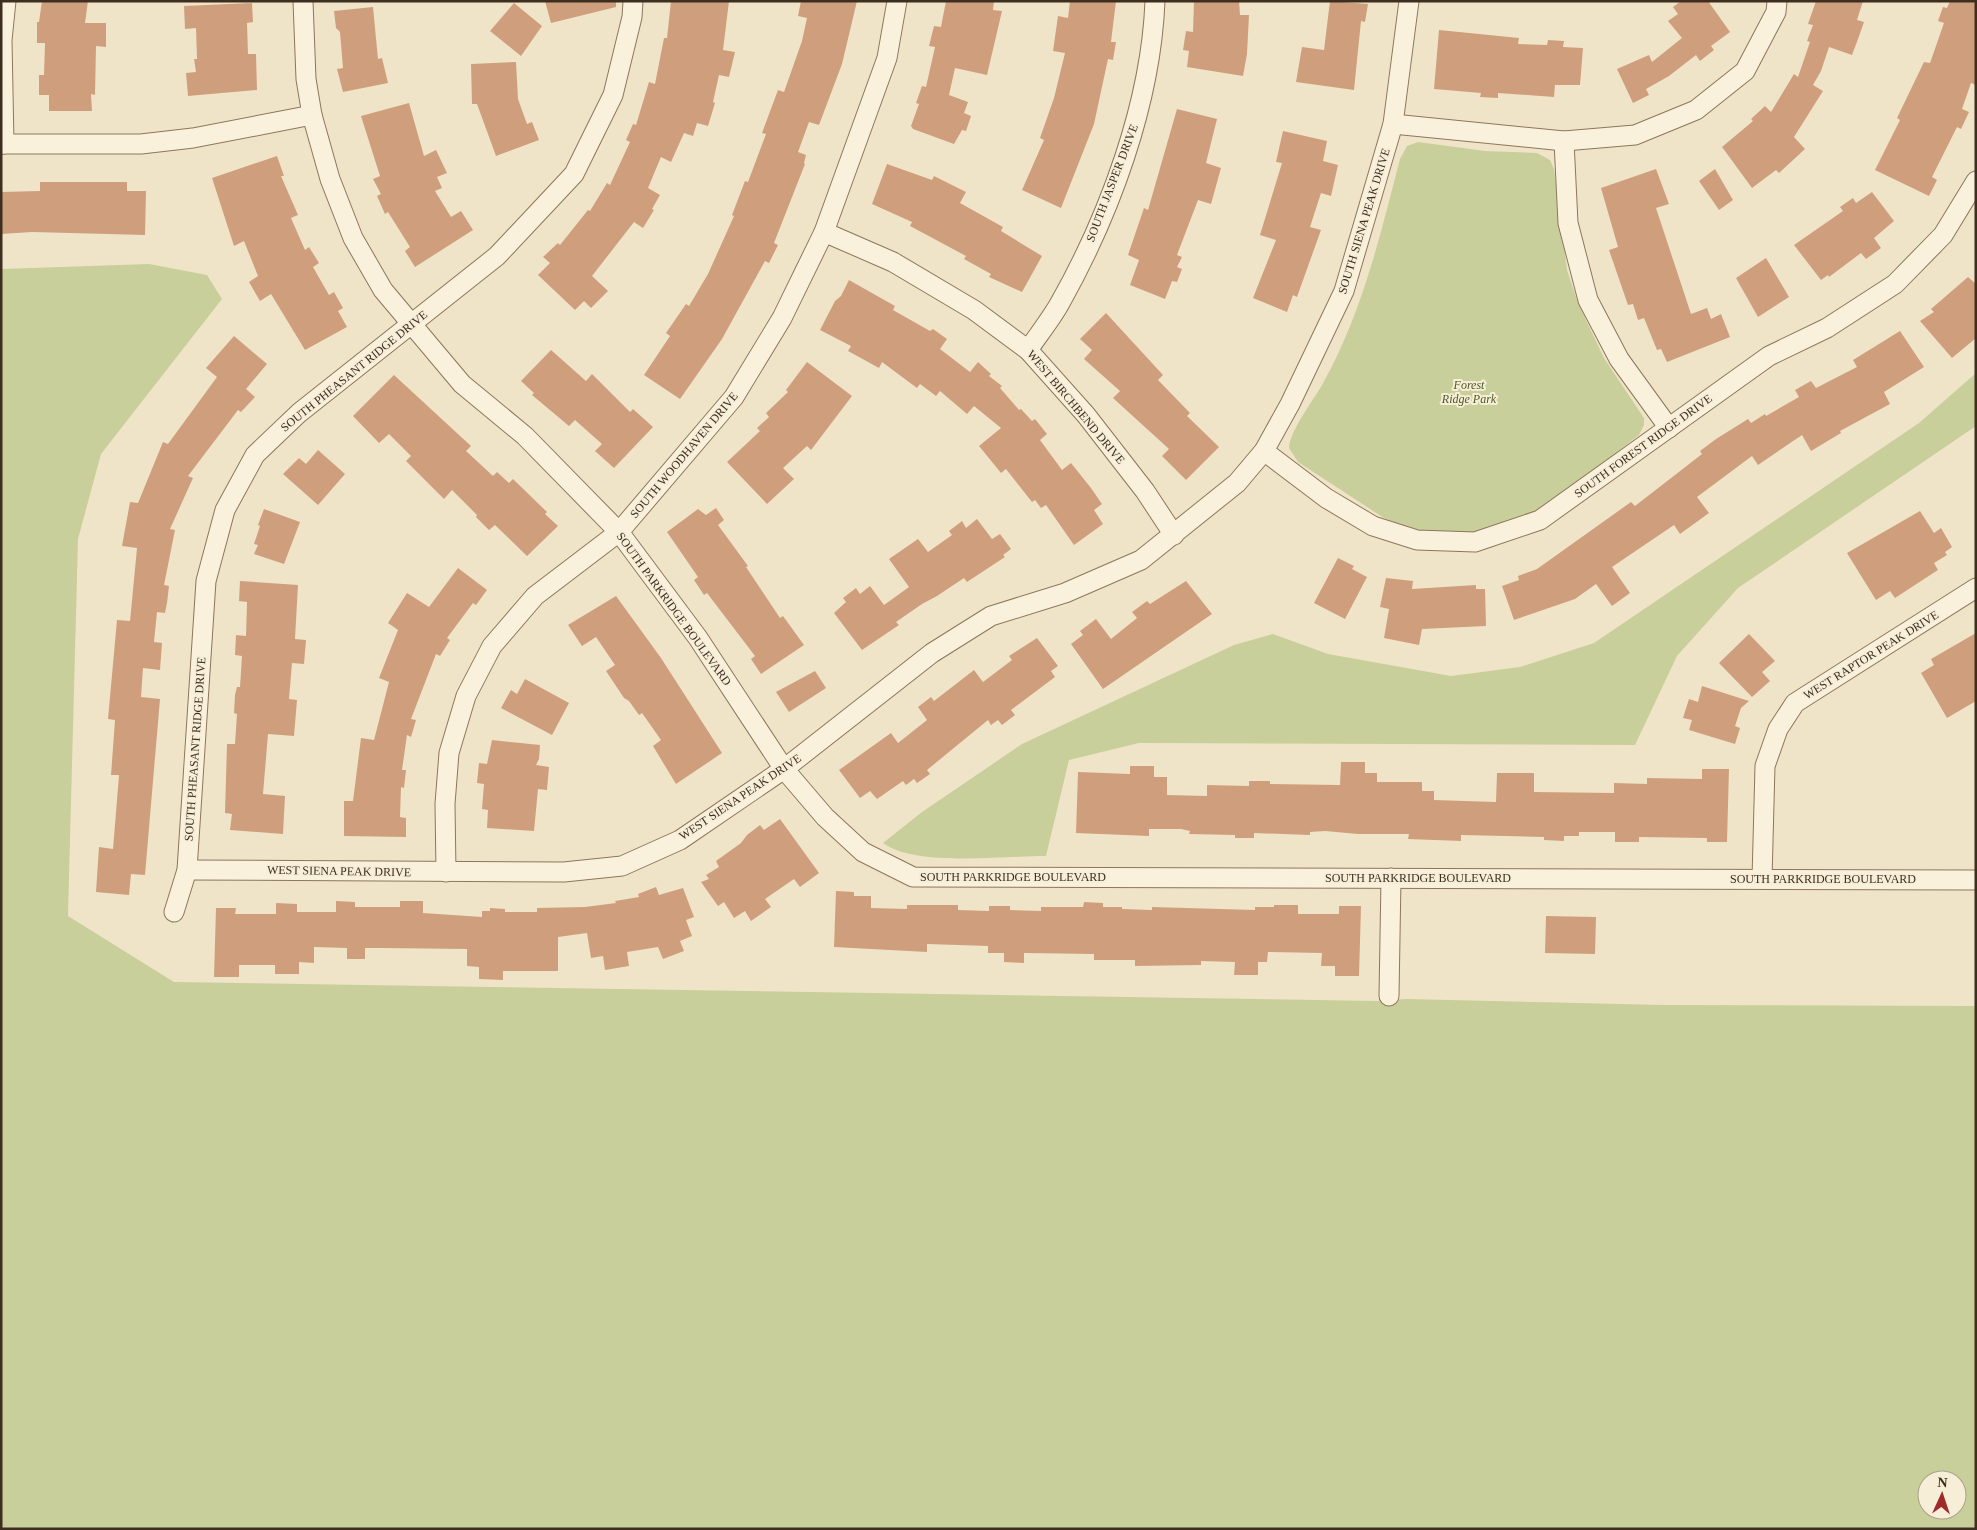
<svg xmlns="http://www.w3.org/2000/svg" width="1977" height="1530" viewBox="0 0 1977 1530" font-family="'Times New Roman',serif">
<rect width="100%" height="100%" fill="#f0e4c8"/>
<g fill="#c9cf9b" fill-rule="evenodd">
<path d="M1418,142L1485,151L1537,153L1550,160L1554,169L1567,270L1578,303L1604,358L1644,418V425L1639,435C1603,462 1548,510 1507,525C1467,540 1422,535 1384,518L1298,462L1289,448C1290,430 1313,401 1322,385C1362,314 1380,236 1400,159L1407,146Z"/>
<path d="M149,264L207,275L222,299L101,454L78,539L68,916L174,982L1377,1001L1406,999L1664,1005L1976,1006V1529H1V269ZM1927,1480H1957V1510H1927Z"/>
<path d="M1976,373V426L1738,588L1677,656L1635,745L1139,743L1069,760L1046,856C1004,856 915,867 883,843L922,812L1022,744L1234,645L1273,634L1328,654L1451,676L1520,667L1594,643L1919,423Z"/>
</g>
<g fill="#cf9f7d">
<polygon points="42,1 88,1 85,23 106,23 106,47 96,46 95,95 91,94 92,111 49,111 49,95 39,95 39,75 44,75 45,43 37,43 37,22 39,22"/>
<polygon points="545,1 616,1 616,7 551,23"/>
<polygon points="671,1 729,1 723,50 735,52 729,77 719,75 713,102 715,103 708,126 697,123 693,136 684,133 671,162 661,157 648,188 660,195 652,209 654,210 643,228 634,222 592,276 608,291 591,308 584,301 575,310 538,275 550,263 543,257 558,243 560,245 588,210 590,211 607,183 610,185 630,142 626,140 633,124 636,125 649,82 655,84 664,38 667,38"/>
<polygon points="801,1 857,1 842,64 819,125 809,122 798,152 806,155 804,163 805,164 774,243 778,245 769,263 765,261 722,339 680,399 644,375 670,336 666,333 686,304 689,306 708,274 734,216 732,215 745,181 748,182 766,134 762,133 778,90 784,92 802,41 807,18 798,16"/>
<polygon points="946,1 994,1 993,10 1002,11 987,75 955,68 949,95 968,102 964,113 971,116 966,131 962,130 954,144 913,129 911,126 919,104 916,103 922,86 926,87 935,47 929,46 934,26 941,27"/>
<polygon points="1070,1 1116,1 1111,42 1116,42 1113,60 1108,59 1094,124 1061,208 1022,190 1044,140 1040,138 1054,98 1065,53 1053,51 1058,16 1068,18"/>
<polygon points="1194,1 1239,1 1240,15 1249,15 1247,54 1243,76 1187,67 1189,51 1183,50 1186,31 1193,32"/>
<polygon points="1330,1 1368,4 1365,22 1361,21 1354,90 1296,82 1302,47 1324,50"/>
<polygon points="1681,1 1708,1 1730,32 1711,46 1714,50 1700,61 1696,55 1669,76 1646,89 1649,95 1633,103 1617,69 1649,55 1652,62 1682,38 1668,21 1678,14 1673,7"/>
<polygon points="1816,1 1863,1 1857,20 1864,22 1858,39 1852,55 1829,47 1821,71 1813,85 1823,91 1794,137 1805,149 1779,173 1776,170 1752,188 1722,147 1753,121 1751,119 1765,106 1771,112 1794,74 1798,77 1810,42 1807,41 1813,25 1808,24"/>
<polygon points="1950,1 1976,1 1976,85 1971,83 1962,109 1969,112 1961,129 1957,127 1932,177 1937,180 1929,196 1875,170 1900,120 1897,118 1924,62 1930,63 1944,23 1938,21 1943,7 1947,8"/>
<polygon points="252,3 253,22 247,23 248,54 256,54 257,90 188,96 186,73 196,72 194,59 197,59 196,28 185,29 184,6"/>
<polygon points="514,3 542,26 521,56 490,31"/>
<polygon points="373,7 378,59 382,58 388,83 343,92 337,69 343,68 340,32 336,28 334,11"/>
<polygon points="1439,30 1519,38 1518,44 1547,45 1548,40 1564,41 1563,47 1583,48 1580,85 1555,85 1554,97 1498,93 1498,98 1480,97 1481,93 1434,89"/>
<polygon points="516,62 518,99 527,124 532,122 539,140 496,156 477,104 472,104 471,64"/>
<polygon points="409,103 424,156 436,150 447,173 437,177 442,188 435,191 451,217 461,211 473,230 415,267 405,251 410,247 388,212 385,214 377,196 381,194 373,179 380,176 361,116"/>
<polygon points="1177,109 1217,119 1206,163 1221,168 1211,204 1198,200 1177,255 1182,257 1177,267 1182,269 1177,282 1172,281 1165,299 1130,285 1139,260 1128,255 1144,208 1148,210"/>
<polygon points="1283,131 1327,141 1323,161 1338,165 1331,196 1321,193 1310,227 1321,230 1297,297 1293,295 1287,312 1253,298 1276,240 1260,235 1282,163 1276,162"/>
<polygon points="277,156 284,176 281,176 298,215 291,218 305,250 309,247 319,263 313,267 329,295 334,292 343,308 338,311 347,327 305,350 271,294 260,301 249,282 258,276 244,241 234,246 212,178"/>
<polygon points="887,164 932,180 934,176 966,192 960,203 1003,227 1001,231 1042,256 1022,292 989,277 991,274 964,259 966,256 910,226 912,222 872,204"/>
<polygon points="1656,169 1669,204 1656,208 1691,314 1707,308 1711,319 1721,314 1730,337 1667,362 1661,349 1657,350 1644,318 1638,320 1633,304 1628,305 1609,250 1618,247 1601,188"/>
<polygon points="1715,169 1733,200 1719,210 1699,181"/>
<polygon points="40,182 127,182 127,191 146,191 145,235 32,232 1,234 1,192 40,191"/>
<polygon points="1872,192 1894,221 1874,238 1881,248 1866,259 1861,253 1829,277 1828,275 1821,280 1794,245 1843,211 1840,207 1853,198 1856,203"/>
<polygon points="1766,258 1789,297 1758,317 1736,278"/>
<polygon points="1968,277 1976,284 1976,338 1952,358 1920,321 1934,312 1931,309"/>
<polygon points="849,280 895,306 893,310 930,331 933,329 947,339 940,349 970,372 978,362 991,374 989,376 1002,386 1000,388 1019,410 1021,409 1032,421 1035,419 1047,434 1040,440 1062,470 1071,463 1091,488 1102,504 1094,510 1103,524 1074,545 1046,505 1041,508 1035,500 1032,502 1006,469 1001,473 979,446 1001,428 974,406 967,414 940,391 936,396 920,384 917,388 882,362 879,368 848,351 851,346 820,330 835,301 841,296"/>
<polygon points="1106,313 1163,375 1158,380 1190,413 1187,416 1219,447 1186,480 1162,456 1169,449 1113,398 1120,391 1084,359 1092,350 1080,339"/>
<polygon points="1900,331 1924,367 1884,392 1890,404 1840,431 1841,433 1811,451 1802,435 1758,465 1752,456 1697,497 1709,513 1680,534 1674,525 1612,567 1630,593 1612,606 1596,584 1575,599 1514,620 1502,586 1519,580 1518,576 1537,569 1631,502 1635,506 1702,454 1700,451 1716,439 1748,419 1751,423 1765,414 1766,416 1799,397 1795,390 1811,381 1816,388 1857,367 1853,360"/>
<polygon points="234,336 267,364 246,389 255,397 241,412 238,410 188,476 193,478 170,529 175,530 164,585 169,586 167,603 165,613 157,612 154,642 162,643 160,670 143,668 141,697 160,699 145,875 131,874 129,895 96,892 99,847 113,849 119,775 111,775 115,720 108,719 117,620 130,621 137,548 122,546 130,502 138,503 163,442 168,444 217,377 206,368"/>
<polygon points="551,350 586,381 592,374 630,412 633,409 653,427 614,468 595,451 602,444 575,420 569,426 532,395 534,393 521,381"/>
<polygon points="807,362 852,396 811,450 807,446 783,468 794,479 767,504 727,462 760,431 757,428 769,417 766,413 788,392 786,390"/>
<polygon points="394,375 471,446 466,451 493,476 497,472 509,483 513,479 547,512 545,514 558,526 527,556 495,525 489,530 476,517 477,515 452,490 444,499 406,461 411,456 389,434 379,443 353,416"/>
<polygon points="318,450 345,474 318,505 283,474 299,458 306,464"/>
<polygon points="716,508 724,520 718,525 748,566 746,567 780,618 783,616 804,645 761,674 751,659 755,656 707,593 704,595 694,580 698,577 667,532 698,509 706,515"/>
<polygon points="264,509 300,522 284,564 254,554 258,545 254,544 260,526 258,525"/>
<polygon points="1920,511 1934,533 1941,528 1952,547 1945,552 1947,555 1934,563 1938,570 1895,598 1890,591 1876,600 1847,553"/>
<polygon points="977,519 992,539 1000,534 1011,549 1003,555 1005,557 967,582 964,578 937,596 922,604 896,622 899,625 862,650 834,613 846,602 843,598 856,588 860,594 870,586 884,605 909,587 889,559 918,539 928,552 952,535 949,531 962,521 966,528"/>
<polygon points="1338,558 1354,566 1352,569 1367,577 1345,619 1314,603"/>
<polygon points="458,568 487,590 476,605 473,603 447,638 450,640 440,656 436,654 411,719 416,720 411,737 407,735 402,770 406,770 404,788 401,787 400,817 406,818 406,837 344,836 344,801 353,801 361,738 374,740 389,682 379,678 398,630 388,623 407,593 429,607"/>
<polygon points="1386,578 1413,581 1412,589 1476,585 1476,589 1485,589 1486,626 1422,629 1419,645 1384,638 1389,609 1380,607"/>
<polygon points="240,581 298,585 295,639 306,640 304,664 292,663 289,699 297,700 294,736 268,734 263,794 285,796 283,834 230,830 232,814 225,813 227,744 235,744 237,714 234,713 235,695 237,687 240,687 242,656 235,655 236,635 246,636 247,602 239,601"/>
<polygon points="1186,581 1212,614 1103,689 1071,644 1083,635 1080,631 1096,619 1111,639 1137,618 1132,612 1147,601 1150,604"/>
<polygon points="616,596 661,658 722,753 676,784 653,746 661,740 642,713 639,715 629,701 624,698 606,671 615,665 596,637 582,646 568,625"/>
<polygon points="1976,633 1976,701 1947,718 1921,673 1934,665 1931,659"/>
<polygon points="1749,634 1775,661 1762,672 1770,681 1752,697 1719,663"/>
<polygon points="1037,638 1058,666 1051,671 1055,677 1011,710 1015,715 1002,725 998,720 991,725 988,720 927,770 930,774 917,783 914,779 906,785 903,781 877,799 870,791 860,798 839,770 891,733 898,743 927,720 918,707 931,697 934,701 974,670 983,682 1012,660 1009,656"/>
<polygon points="815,671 826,688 789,712 776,692"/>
<polygon points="525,679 569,703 552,735 501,708 511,690 517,694"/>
<polygon points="1702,686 1749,701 1741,708 1735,726 1740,728 1735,744 1689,730 1692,720 1683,718 1689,699 1698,702"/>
<polygon points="492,740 540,745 539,759 536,765 549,767 547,790 538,789 534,831 487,828 488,810 482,809 484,784 477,783 479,763 487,764"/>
<polygon points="1341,762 1365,762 1365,773 1377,773 1377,782 1422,782 1422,791 1434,791 1434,800 1496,802 1497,773 1534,773 1534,792 1614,793 1614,783 1647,784 1647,778 1702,779 1702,769 1729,769 1727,842 1707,842 1707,838 1639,837 1639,842 1615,842 1615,832 1579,832 1579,836 1564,836 1564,841 1544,840 1544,837 1461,835 1461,841 1408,839 1409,834 1358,834 1325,831 1310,832 1310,835 1254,833 1254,838 1235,838 1235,835 1189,834 1190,831 1181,829 1149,829 1149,836 1076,833 1078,772 1130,774 1130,766 1154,766 1154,777 1167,777 1167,795 1207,796 1207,785 1249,786 1249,781 1270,781 1270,784 1340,785"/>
<polygon points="780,819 819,873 800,887 794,879 765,899 771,907 751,921 745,911 734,918 724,902 718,906 701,882 709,879 706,875 719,867 716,861 741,843 747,835 760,825 764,830"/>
<polygon points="656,887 659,895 683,888 694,917 686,920 692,936 680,941 684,951 663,959 658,947 627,952 629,966 605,970 603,956 591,958 587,933 558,937 558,971 503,971 503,980 479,979 479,967 467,966 467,949 381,948 365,948 365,959 347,959 347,948 314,947 314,963 299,962 299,974 275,974 275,965 239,965 239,977 214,977 216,908 236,908 235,914 276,914 276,903 297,904 297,912 336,912 336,901 355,902 355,907 400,907 400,901 423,901 423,913 482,917 482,911 490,911 490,908 505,909 505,912 537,912 537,908 585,907 616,903 615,901 639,897 638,894"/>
<polygon points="836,891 854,892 854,896 871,896 871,908 907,909 907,905 958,905 958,910 989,911 989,906 1010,906 1010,910 1041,911 1041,907 1083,907 1084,902 1103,903 1103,907 1122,907 1122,909 1152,910 1152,907 1255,910 1255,907 1274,907 1274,905 1298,905 1298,914 1339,914 1339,906 1361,906 1359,976 1335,976 1335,966 1321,966 1322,953 1268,952 1267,962 1258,962 1258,975 1234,975 1235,962 1201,961 1201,965 1135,966 1135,960 1094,960 1094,954 1024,953 1024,963 1004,962 1004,953 988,953 988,946 927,944 927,952 834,947"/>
<polygon points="1546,916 1596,917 1595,954 1545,953"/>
</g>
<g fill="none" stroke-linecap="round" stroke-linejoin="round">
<g stroke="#8d765c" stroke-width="21">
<g id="street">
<polyline points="303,1 306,79 312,115 330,179 353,238 383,290 462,384 525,436 619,532 698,638 784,769 825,817 863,852 913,877 1976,880"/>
<polyline points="1393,124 1564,141 1635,135 1696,110 1745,71 1776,12 1777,1"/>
<polyline points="1564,141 1568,223 1588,300 1619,359 1669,428"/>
<polyline points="1,144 141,144 193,138 312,115"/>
<polyline points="4,144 2,40 6,1"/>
<polyline points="824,232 893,262 974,310 1028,350 1086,415 1145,491 1174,535"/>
<path d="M1028,350C1039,334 1051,319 1060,303C1110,214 1151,103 1155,1"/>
<polyline points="1264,451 1326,498 1373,526 1417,540 1475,542 1540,520 1769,356 1827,328 1895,284 1943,235 1976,181"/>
<polyline points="187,870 564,872 622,866 680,840 784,769 932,653 991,616 1065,593 1141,560 1237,483 1264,451 1290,404 1344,291 1393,124 1409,1"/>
<polyline points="446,872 445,804 449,753 466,696 492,646 535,596 619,532 734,397 782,318 824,232 887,58 897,1"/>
<polyline points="1762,879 1765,766 1778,729 1795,703 1976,588"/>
<polyline points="174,912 187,870 206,581 225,510 255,455 299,413 497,256 574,174 613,95 632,17 633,1"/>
<polyline points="1389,996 1391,878"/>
</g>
</g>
<use href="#street" stroke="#faf1dc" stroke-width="19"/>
</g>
<g text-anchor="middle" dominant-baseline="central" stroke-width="4" stroke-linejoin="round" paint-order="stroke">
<g font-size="12" fill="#3d2e20" stroke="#f7eed8">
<text transform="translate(1112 183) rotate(-69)">SOUTH JASPER DRIVE</text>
<text transform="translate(1364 221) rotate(-73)">SOUTH SIENA PEAK DRIVE</text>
<text transform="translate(354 371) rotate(-39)">SOUTH PHEASANT RIDGE DRIVE</text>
<text transform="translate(1076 407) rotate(50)">WEST BIRCHBEND DRIVE</text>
<text transform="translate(1643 446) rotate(-36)">SOUTH FOREST RIDGE DRIVE</text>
<text transform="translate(684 455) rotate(-50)">SOUTH WOODHAVEN DRIVE</text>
<text transform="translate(674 609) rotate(54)">SOUTH PARKRIDGE BOULEVARD</text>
<text transform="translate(1871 655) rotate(-32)">WEST RAPTOR PEAK DRIVE</text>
<text transform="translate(195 749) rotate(-86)">SOUTH PHEASANT RIDGE DRIVE</text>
<text transform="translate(740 797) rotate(-34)">WEST SIENA PEAK DRIVE</text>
<text transform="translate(339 871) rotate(1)">WEST SIENA PEAK DRIVE</text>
<text x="1013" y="877">SOUTH PARKRIDGE BOULEVARD</text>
<text x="1418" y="878">SOUTH PARKRIDGE BOULEVARD</text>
<text x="1823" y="879">SOUTH PARKRIDGE BOULEVARD</text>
</g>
<g font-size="12" font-style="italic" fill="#4d5a26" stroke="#f7eed8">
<text x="1469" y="385">Forest<tspan x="1469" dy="14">Ridge Park</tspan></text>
</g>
</g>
<rect width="1977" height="1530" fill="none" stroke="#3d2e20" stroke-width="5"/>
<g transform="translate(1942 1495) rotate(3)"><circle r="24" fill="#f7eed8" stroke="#ada18e"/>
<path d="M0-4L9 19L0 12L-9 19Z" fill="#9e2a2b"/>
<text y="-8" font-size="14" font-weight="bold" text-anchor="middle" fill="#3d2e20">N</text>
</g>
</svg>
